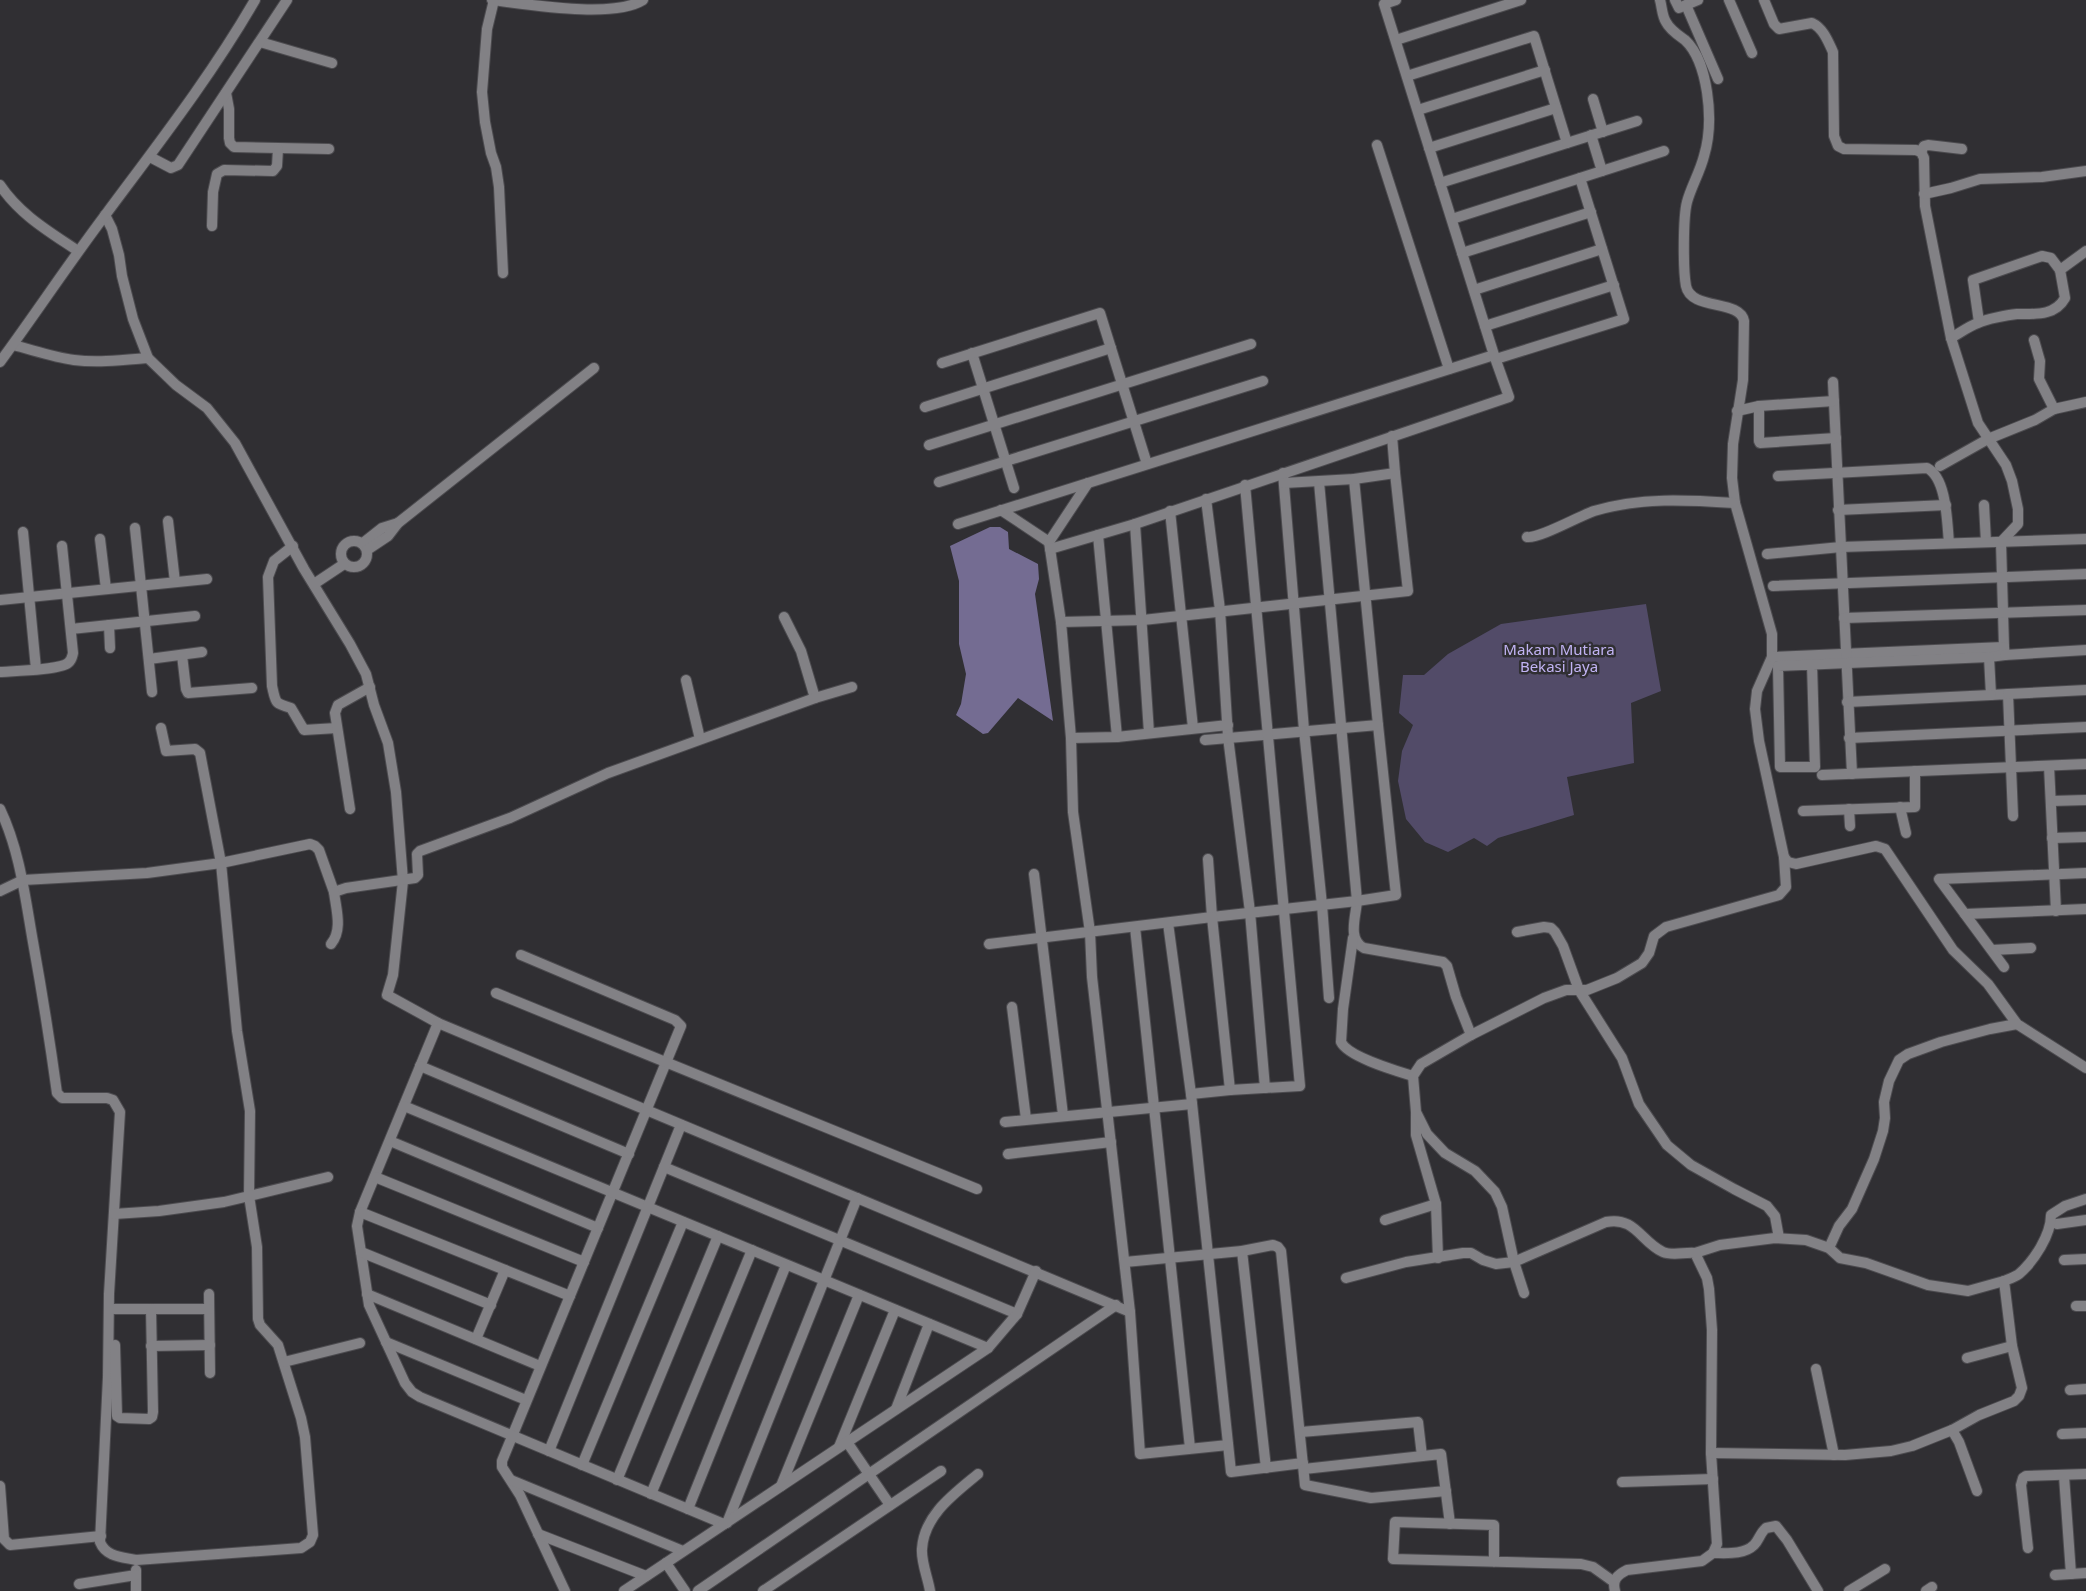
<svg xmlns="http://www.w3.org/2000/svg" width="2086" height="1591" viewBox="0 0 2086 1591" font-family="'Noto Sans',sans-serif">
<rect width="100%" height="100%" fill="#302f33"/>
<polygon fill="#524b68" points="1646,604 1661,691 1631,703 1634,763 1567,777 1574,815 1498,838 1487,846 1474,838 1448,852 1425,842 1406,819 1398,781 1402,751 1413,725 1399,713 1403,675 1424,675 1448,654 1501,624"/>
<polygon fill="#746c92" points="990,527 1000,527 1008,532 1009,549 1038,564 1039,579 1035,594 1053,721 1018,698 988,733 983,734 956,715 961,704 966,674 959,644 959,581 950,546"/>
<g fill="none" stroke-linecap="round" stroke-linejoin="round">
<g stroke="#4c4b4f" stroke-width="12">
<g id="minor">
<path d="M492,0C527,4 613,19 643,0"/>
<polyline points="494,0 487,29 482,92 485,122 491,153 496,167 499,187 503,273"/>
<path d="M1660,0C1662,7 1662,16 1666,22C1670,30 1678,35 1685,40C1699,53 1704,73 1707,92C1710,112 1710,136 1704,156C1700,172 1691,187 1687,202C1683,217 1683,270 1686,286C1691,311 1740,299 1744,321L1743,380L1733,444L1732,478L1735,503L1772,634V657L1757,691L1755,709L1759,741L1784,857L1788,862L1796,864L1876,846L1885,849L1953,950L1988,984L2017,1024L2086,1068"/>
<polyline points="1675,0 1679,8 1698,0"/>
<polyline points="1729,0 1752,53"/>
<path d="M1764,0L1774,24L1779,29L1812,23C1823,28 1828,41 1833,52L1834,136L1838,146L1844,149L1916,150L1921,152L1924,158L1925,206L1951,338L1978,423L2006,465L2012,481L2018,509V524L2001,542L2004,647L1772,657"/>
<polyline points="1686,5 1718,79"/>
<polyline points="1396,40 1521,0"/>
<polyline points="260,42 332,63"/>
<polyline points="1407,76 1534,36 1567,143 1440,183"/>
<polyline points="226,93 229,109 229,138 230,143 234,147 329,149"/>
<polyline points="1593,99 1603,132"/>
<polyline points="1418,110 1545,70"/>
<polyline points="1567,143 1637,121"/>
<polyline points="1377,145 1449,369"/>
<polyline points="1429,148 1556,108"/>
<polyline points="1921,152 1924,146 1928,145 1962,149"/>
<polyline points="150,157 171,168 178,165 287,0"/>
<polyline points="1602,171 1664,151"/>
<path d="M0,185C20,215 50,232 78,251"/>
<polyline points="1924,194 1951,188 1980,179 2042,177 2086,171"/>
<polyline points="105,215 112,229 119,255 122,276 133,319 148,358 176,385 207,408 235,443 304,569 350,644 366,674 374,705 388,743 396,792 403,881 393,975 387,995 438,1023 1130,1312"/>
<polyline points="1452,219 1602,171 1591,135"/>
<polyline points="212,226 213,192 217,174 224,170 273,171 277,166 278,149"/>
<polyline points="1462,253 1591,212"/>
<polyline points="1474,290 1602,249"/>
<polyline points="1979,322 1973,280 2042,256 2051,258 2060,270"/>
<polyline points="1485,326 1614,285"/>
<path d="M1951,338C1960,333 1969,326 1978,323C1986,319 2008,315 2017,314C2035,314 2055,316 2065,298L2060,270L2086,251"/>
<polyline points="2034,340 2040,361 2039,379 2054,409"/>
<path d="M13,345C33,350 53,357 74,360C98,363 124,360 148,358"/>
<polyline points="972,353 1014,488"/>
<polyline points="1496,359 1624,319 1580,178"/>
<path d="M0,362C36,313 69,263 106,214C158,144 211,76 255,0"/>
<polyline points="942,363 1100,313 1147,464"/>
<polyline points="1833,382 1852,774"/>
<polyline points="1759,406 1759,441 1760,443 1836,438"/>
<polyline points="925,407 1111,348"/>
<polyline points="1737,411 1759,406 1834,401"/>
<polyline points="1392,436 1395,473"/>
<polyline points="929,445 1251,344"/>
<polyline points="1940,466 1988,439 2035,420 2054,409 2086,402"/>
<polyline points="1283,473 1304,730 1322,905 1329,998"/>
<path d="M1778,476L1927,468C1947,478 1947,523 1949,543"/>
<polyline points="1354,479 1378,725"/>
<polyline points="939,482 1263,381"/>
<path d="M1319,482L1357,901C1356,916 1347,940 1364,948L1443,962L1447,966L1456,997L1471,1035"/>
<polyline points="1206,499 1220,610 1228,737 1250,912 1265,1088"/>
<polyline points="1984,505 1986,542"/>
<polyline points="1001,510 1049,542 1088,483"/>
<polyline points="1838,510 1946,505"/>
<polyline points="1170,511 1193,728"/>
<polyline points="168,521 175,582"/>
<polyline points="958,524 1494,355 1384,4 1396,0"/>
<polyline points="1135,524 1149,733"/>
<polyline points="135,528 152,692"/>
<polyline points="23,532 36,669"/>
<polyline points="1098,535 1117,737"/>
<path d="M1527,537C1539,539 1579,516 1594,511C1640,497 1688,500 1735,503"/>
<polyline points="100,539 106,589"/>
<circle cx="354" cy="554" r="13"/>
<polyline points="1049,542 1061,622 1071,738 1073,812 1090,932 1092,977 1130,1312 1140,1454 1228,1445"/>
<polyline points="363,543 382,528 398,523"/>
<path d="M293,546L274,561L268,577L272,686C276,703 274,703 291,708L304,730L337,728"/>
<polyline points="1050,549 1135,524 1509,397 1494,355"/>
<polyline points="367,550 388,536 398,523 594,368"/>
<polyline points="1767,554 1841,547 2086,539"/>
<polyline points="314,584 344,564"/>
<polyline points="1773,586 2086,574"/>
<polyline points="0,600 207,579"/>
<polyline points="784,617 801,651 815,698"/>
<polyline points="1844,618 2086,610"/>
<polyline points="1061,622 1143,620 1408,591 1395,473 1354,479 1284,483"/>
<polyline points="109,625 110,648"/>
<polyline points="71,629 195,616"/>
<polyline points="2004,647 2005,655 1989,657 1991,695 2008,694 2013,816"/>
<polyline points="182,655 186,689 188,693 252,688"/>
<polyline points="2005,655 2086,650"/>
<polyline points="149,659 202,652"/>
<polyline points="1812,664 1815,767 1780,767 1778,666 1989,657"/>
<path d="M0,672C14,671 59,670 68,663C72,660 72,657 73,653L62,546"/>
<polyline points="686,680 700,739"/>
<polyline points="2008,694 2086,690"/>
<polyline points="1847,702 1991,695"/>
<polyline points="1071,738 1117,737 1228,725"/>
<polyline points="1849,738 2086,727"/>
<polyline points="1205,740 1378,725 1396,895 1357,901 1212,917 1208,859"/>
<polyline points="2049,766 2056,911"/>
<polyline points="1822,775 2086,764"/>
<polyline points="2051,801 2086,800"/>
<polyline points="1900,807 1906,833"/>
<path d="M0,809C20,851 25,897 33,942C42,992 50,1042 57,1093L62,1098H107L113,1100L120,1112L109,1294L108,1377L100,1542C106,1557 122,1557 136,1560L301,1548L310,1542L313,1535L305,1437L301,1418L278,1345L260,1325L258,1319L257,1247L249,1196L250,1111L237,1031L221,863L200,753L195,749L166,751L161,728"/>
<polyline points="350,809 335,713 338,705 370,687"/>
<polyline points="1849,809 1850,826"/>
<polyline points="1803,811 1915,807 1915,771"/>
<polyline points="2052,838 2086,837"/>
<polyline points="1034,874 1063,1115"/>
<polyline points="0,891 23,880 147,873 221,863 310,844 315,846 319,850 334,892 346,888 415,878 418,875 417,854 420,851 510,818 608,773 815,698 852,687"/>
<polyline points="1965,914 2086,909"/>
<polyline points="1168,923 1191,1094 1231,1472 1303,1463"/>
<polyline points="1135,927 1190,1448"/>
<polyline points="1517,932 1544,927 1551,928 1555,932 1563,946 1579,990 1622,1058 1639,1104 1667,1145 1691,1165 1734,1189 1767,1206 1775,1216 1779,1238"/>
<path d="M1353,938L1343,1009L1341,1042C1348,1057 1397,1071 1413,1076"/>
<path d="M331,944C343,930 336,909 334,892"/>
<polyline points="989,944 1212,917 1230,1090"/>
<polyline points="1992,950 2031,948"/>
<polyline points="521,955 675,1020 681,1026 502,1461 502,1467 520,1495 565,1591"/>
<polyline points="2004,967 1939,879 2086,873"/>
<polyline points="496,993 977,1189"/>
<polyline points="1012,1007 1026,1119"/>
<polyline points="438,1023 360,1212 357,1226 369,1305 405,1383 412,1392 420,1397 724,1524"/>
<polyline points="420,1066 629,1154"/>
<polyline points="1191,1094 1230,1090 1300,1086 1245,485"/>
<polyline points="404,1106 988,1348"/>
<polyline points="1416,1114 1416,1135 1436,1204 1438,1258"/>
<polyline points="1005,1122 1192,1104"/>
<polyline points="390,1141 598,1228"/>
<polyline points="1008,1154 1111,1142"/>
<polyline points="664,1167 1017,1314"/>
<polyline points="375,1177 584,1262"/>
<polyline points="360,1212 570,1296"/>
<polyline points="114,1214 159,1211 224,1202 328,1177"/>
<polyline points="1385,1220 1436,1204"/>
<polyline points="2057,1224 2086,1220"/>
<polyline points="1829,1248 1839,1226 1852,1209 1874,1159 1883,1131 1885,1118 1884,1102 1889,1081 1899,1060 1908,1054 1941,1042 1990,1029 2017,1024"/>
<polyline points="1242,1251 1266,1468"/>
<polyline points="361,1252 491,1305"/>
<polyline points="1695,1253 1720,1245 1775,1238 1806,1240 1829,1248 1840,1258 1866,1263 1928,1285 1968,1291 2004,1281"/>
<polyline points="2064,1260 2086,1259"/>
<polyline points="1125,1262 1242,1251 1273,1245 1278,1247 1281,1251 1305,1485 1371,1498 1446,1491"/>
<path d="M1346,1278L1406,1262L1463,1253H1471L1483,1260L1496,1264L1514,1262L1606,1222C1635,1216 1641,1242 1663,1252C1672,1256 1685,1252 1695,1253L1707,1278L1709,1289L1712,1330L1711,1453L1717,1544L1713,1553L1702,1561L1627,1570C1617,1575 1612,1580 1615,1591"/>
<polyline points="1524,1293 1514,1262 1502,1207 1495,1192 1475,1171 1445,1153 1427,1134 1416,1112 1413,1076 1421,1064 1471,1035 1544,998 1566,990 1587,990 1617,978 1642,963 1649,953 1654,936 1666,927 1779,895 1786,887 1784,857"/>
<polyline points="209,1294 210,1373"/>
<polyline points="367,1294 540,1366"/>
<polyline points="2076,1306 2086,1306"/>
<polyline points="114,1309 209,1309"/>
<polyline points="476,1339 505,1270"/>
<polyline points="386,1342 526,1400"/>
<polyline points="115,1345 117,1416 120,1418 149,1419 152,1417 153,1412 151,1309"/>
<polyline points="151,1346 210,1345"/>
<polyline points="1967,1358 2012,1346"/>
<polyline points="284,1362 360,1343"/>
<polyline points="1816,1369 1834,1455"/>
<polyline points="2070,1390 2086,1389"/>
<polyline points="896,1409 929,1324"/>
<polyline points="1952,1430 1959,1442 1977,1491"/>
<polyline points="1301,1432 1418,1422 1422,1456"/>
<polyline points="2062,1434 2086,1433"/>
<polyline points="847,1442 890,1505"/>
<polyline points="839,1447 895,1310"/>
<polyline points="549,1451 681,1125"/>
<path d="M1711,1453L1845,1455L1891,1451L1912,1446L1952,1430L1979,1415L2014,1401L2019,1396L2022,1388L2012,1346L2004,1281C2009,1279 2015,1277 2019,1274C2034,1261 2051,1235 2051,1215L2065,1206L2086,1199"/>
<polyline points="582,1465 683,1222"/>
<polyline points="1304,1469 1441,1454 1450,1524"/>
<polyline points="2064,1476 2071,1574"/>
<polyline points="511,1480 683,1551"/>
<polyline points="617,1480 718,1236"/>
<polyline points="1622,1482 1713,1479"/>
<polyline points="0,1486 4,1539 10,1545 101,1536"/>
<polyline points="781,1486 859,1295"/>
<polyline points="651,1494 752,1250"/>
<polyline points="688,1509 786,1265"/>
<polyline points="727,1523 857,1198"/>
<polyline points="538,1534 646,1576"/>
<polyline points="2028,1548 2021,1485 2023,1478 2026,1476 2086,1474"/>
<path d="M1713,1553C1726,1553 1744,1555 1754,1545C1759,1540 1760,1533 1766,1528L1776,1526L1787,1540L1818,1591"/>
<polyline points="1494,1562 1494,1525 1395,1522 1393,1559 1581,1564 1593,1567 1614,1582"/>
<polyline points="666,1563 685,1591"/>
<polyline points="136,1570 136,1591"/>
<polyline points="2055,1575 2086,1573"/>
<polyline points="79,1584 136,1575"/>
<polyline points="624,1591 988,1348 1017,1314 1036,1271"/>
<polyline points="698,1591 1116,1305"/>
<polyline points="763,1591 941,1471"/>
<path d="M930,1591C928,1578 921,1562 922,1549C924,1515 954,1494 978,1474"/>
<polyline points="1849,1591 1885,1569"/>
<polyline points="1926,1591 1932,1587"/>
</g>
</g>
<use href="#minor" stroke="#828185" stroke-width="10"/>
</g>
<g text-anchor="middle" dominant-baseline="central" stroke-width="5" stroke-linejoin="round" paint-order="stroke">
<g font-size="15" fill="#c1b3f3" stroke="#302f33">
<text x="1559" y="649">Makam Mutiara<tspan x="1559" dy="17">Bekasi Jaya</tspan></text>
</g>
</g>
</svg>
